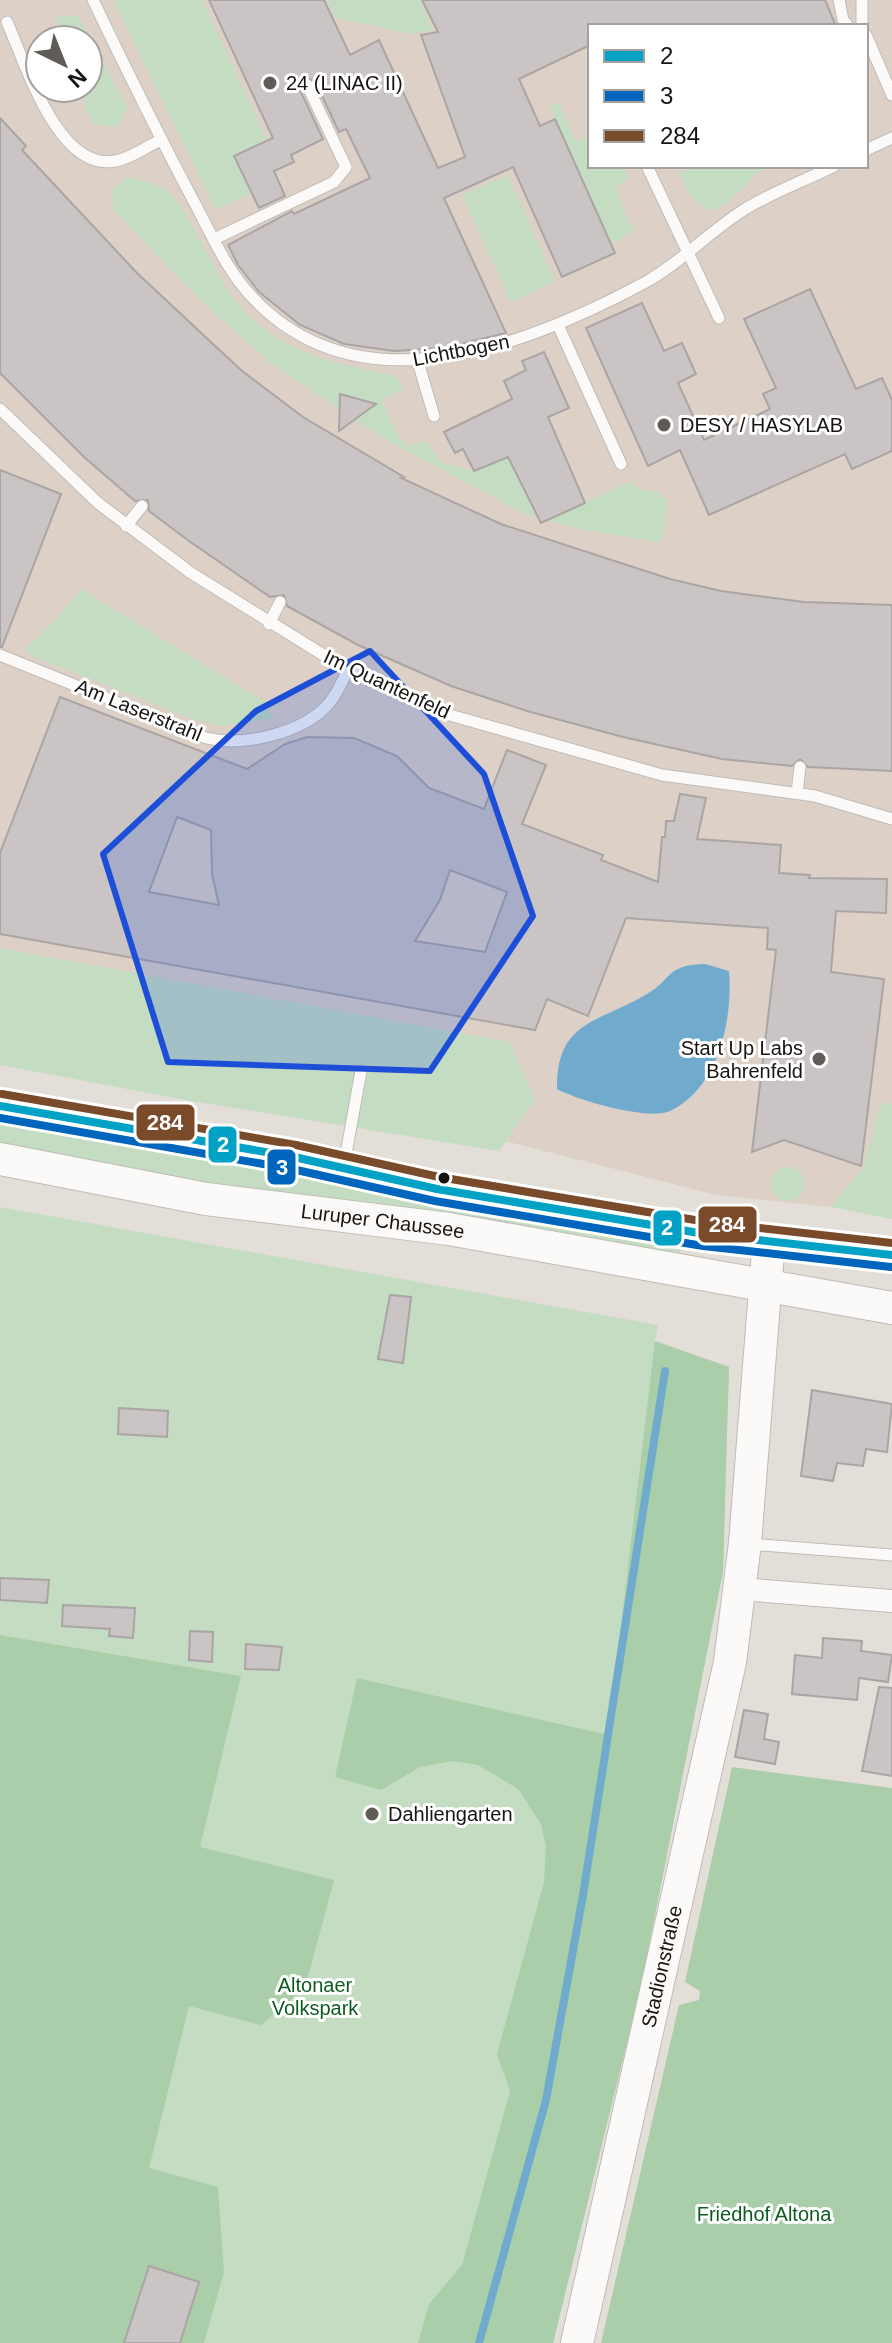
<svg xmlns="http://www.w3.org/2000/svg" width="892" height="2343" viewBox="0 0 892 2343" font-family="Arial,sans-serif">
<rect width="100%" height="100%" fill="#e4ded9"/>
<path fill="#ddd1c7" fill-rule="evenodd" d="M0,0H892V1104L881,1103L863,1168L831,1207L716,1195L356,1103L0,1027ZM590,26H866V166H590ZM40,40H88V88H40Z"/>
<g fill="#c4dcc1">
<polygon points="113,0 202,0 267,140 234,156 252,193 216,210"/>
<polygon points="327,0 420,0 433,30 411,34 336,18"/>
<polygon points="78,15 127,107 118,127 94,124 85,107 88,40 67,40 55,17"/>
<polygon points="559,103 576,142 590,136 590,166 623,166 629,179 614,187 634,232 611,243 550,107"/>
<polygon points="685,166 764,166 764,167 726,204 709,211 693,200 679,173 686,170"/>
<polygon points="508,175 555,281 511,302 462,195"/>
<path d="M128,177C138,180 153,182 163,188C189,204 214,278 240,306C281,353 336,364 394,375L405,388L382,400L396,432L406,445L426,441L440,462L474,471L508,457L563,513L629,482L643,490L659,492V497L667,498L662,543L579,529L523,513L383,438L269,362L207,306L114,211L111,190Z"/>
<polygon points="81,589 266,703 273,719 219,726 190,718 28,654 26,648 56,620"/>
<polygon points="0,948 509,1042 535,1099 499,1151 186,1100 0,1065"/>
<polygon points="881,1103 892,1104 892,1219 831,1207 863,1168"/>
<polygon points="0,1119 406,1198 682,1245 679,1256 229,1186 0,1144"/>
<circle cx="788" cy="1184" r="17"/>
<polygon points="0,1207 658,1325 655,1341 729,1367 723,1572 553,2343 0,2343"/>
</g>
<g fill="#aacea9">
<polygon points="655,1341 729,1367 723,1572 641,1986 553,2343 418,2343 429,2304 462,2265 510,2091 497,2054 544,1882 546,1846 541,1824 518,1789 478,1765 453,1761 420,1767 381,1790 335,1777 357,1678 608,1735"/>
<polygon points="0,1635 241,1676 200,1847 334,1880 305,1988 261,2025 189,2006 149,2168 218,2187 224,2272 204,2343 0,2343"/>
<polygon points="732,1767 892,1788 892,2343 601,2343 679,2005 699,2000 700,1991 685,1982"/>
</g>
<path fill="#70abce" d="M705,964L729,971C733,1019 719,1088 670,1111C648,1121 577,1100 557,1089C556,1020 599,1023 647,994C673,979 665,965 705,964Z"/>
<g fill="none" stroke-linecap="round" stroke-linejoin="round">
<polyline stroke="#70abce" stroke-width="8" points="479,2343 546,2100 583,1895 665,1371"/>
</g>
<g fill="#cac5c4" stroke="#aaa5a4" stroke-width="2" fill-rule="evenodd">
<polygon points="209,0 324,0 350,55 379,40 438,168 465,157 421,35 438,32 422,0 825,0 836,26 590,26 590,45 519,79 540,126 555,119 615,253 562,277 513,167 444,198 506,333 444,348 394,351 344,344 300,325 259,292 238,265 228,245 292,211 294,214 370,178 346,129 339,132 315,81 304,77 299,88 323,139 291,155 294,162 274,171 285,196 259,208 234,156 273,138"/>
<polygon points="0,118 26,146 22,150 137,273 242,371 303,417 404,477 401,478 501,524 670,579 721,591 804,602 892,605 892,771 808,767 800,759 792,766 722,759 623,737 527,711 451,686 358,645 287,606 284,595 270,597 189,541 149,511 148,500 135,501 84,457 0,373"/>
<polygon points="810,289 856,389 882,378 892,400 892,451 852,469 845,454 709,515 680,450 648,466 586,328 642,303 664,351 682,343 696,374 678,383 704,440 770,409 763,394 776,388 744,319"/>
<polygon points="544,352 569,408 548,417 585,503 541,523 508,457 474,471 463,449 455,453 444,432 512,399 504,381 526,370 522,361"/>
<polygon points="340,394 376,404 339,431"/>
<polygon points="0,470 61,494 2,647 0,647"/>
<path d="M60,697L247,769L285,744L307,737L354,738L397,756L429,788L484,809L507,750L546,765L522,824L603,855L601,860L658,882L662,837H665L666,821H674L680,794L706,798L697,839L781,845L779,873L810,875L809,878L887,879L886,913L836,911L831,972L884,979L861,1166L784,1140L752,1152L776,950L767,949L768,928L626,918L588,1016L547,999L535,1030L0,934V853ZM177,817L211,830L212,874L219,905L149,892ZM450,870L507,892L485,952L415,941L440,900Z"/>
<polygon points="390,1295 411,1297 403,1363 378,1359"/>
<polygon points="812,1390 892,1404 887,1452 866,1449 863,1466 837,1463 833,1481 801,1476"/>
<polygon points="119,1408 168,1411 167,1437 118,1434"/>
<polygon points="0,1578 49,1580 47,1603 0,1600"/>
<polygon points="63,1605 135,1608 133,1638 109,1636 110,1629 62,1626"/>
<polygon points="190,1631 213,1632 212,1662 189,1660"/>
<polygon points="823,1638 862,1641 861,1651 892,1655 888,1682 859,1678 857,1700 792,1694 795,1655 822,1658"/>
<polygon points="246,1644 282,1647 279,1670 245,1669"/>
<polygon points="879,1687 892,1688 892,1776 862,1771"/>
<polygon points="744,1710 768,1714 764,1739 779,1742 775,1764 735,1757"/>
<polygon points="149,2266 199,2282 180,2343 124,2343"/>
</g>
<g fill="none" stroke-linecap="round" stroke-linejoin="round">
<g stroke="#bfbbb7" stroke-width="13">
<g id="lane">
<path d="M93,0C125,67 158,134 193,200C211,233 226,270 253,298C361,412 528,345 644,283C679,264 708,233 742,211C770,193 804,181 834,166"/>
<polyline points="839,0 843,20 848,26"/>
<path d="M7,22C25,62 58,172 115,161C130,159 147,146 161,140"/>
<polyline points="862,26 862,0"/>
<polyline points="866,35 892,95"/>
<polyline points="866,150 892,138"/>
<polyline points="647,166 719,318"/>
<polyline points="214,239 334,182 346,167 307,85"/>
<polyline points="558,325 621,464"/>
<polyline points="418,362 434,416"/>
<polyline points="0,409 98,503 191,573 330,659 432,710 662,775 815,796 892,819"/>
<polyline points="126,526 142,506"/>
<polyline points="269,624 280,602"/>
<path d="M0,655L206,738C244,747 305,733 330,702C338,692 343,679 349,668"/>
<polyline points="797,793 800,767"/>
<polyline points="344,1165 361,1071"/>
<polyline points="749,1544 892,1555"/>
</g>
</g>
<g stroke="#bfbbb7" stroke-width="24">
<polyline id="street" points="741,1589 892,1601"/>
</g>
<g stroke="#bfbbb7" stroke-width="34">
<g id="secondary">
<polyline points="0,1106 294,1157 437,1189 705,1234 892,1255"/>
<path id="s1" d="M0,1159L206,1199L449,1229L892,1308"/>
<path id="s2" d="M577,2343L730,1662L745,1543L769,1240"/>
</g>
</g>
<use href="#lane" stroke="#fbfaf9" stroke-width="11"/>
<use href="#street" stroke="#fbfaf9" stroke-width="22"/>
<use href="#secondary" stroke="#fbfaf9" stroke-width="32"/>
<g stroke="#fff" stroke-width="14">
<polyline id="bus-1" points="0,1106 294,1157 437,1189 705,1234 892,1255"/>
</g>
<g stroke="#fff" stroke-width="14">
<polyline id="bus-2" points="0,1118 292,1169 435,1201 703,1246 891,1267"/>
</g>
<g stroke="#fff" stroke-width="14">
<polyline id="bus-3" points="2,1094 296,1145 439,1177 707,1222 892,1243"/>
</g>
<use href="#bus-1" stroke="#01a2c5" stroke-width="8"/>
<use href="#bus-2" stroke="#0065bd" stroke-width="8"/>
<use href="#bus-3" stroke="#7a4b2a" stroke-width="8"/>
</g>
<path fill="#1d4ed8" fill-opacity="0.2" stroke="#1d4ed8" stroke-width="6" stroke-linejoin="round" d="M370,651L484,774L533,916L430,1071L168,1062L103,854L256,711Z"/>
<g fill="#5f5b57" stroke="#fff" stroke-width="3">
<circle cx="270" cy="83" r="8"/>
<circle cx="664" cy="425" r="8"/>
<circle cx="819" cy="1059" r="8"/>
<circle cx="372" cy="1814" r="8"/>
</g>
<circle fill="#181411" stroke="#fff" stroke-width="3" cx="444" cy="1178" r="7"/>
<g text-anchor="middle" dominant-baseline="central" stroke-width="6" stroke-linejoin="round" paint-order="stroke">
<g font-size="20" fill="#181411" stroke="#fff" text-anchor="start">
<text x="286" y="83">24 (LINAC II)</text>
<text x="680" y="425">DESY / HASYLAB</text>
<text x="803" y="1048" text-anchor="end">Start Up Labs<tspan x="803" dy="23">Bahrenfeld</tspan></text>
<text x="388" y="1814">Dahliengarten</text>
</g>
<g font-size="20" fill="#181411" stroke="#fff">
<text transform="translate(461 350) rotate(-11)">Lichtbogen</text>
<text transform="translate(387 684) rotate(25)">Im Quantenfeld</text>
<text transform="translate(139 710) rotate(22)">Am Laserstrahl</text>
<text stroke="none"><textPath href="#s1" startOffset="388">Luruper Chaussee</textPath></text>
<text stroke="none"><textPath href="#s2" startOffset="386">Stadionstraße</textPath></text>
</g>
<g font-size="20" fill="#0e5c21" stroke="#fff">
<text x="315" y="1985">Altonaer<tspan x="315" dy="23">Volkspark</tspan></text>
<text x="764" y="2214">Friedhof Altona</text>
</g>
</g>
<g stroke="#fff" stroke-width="3">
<rect x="135" y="1103" width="61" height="39" rx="8" fill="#7a4b2a"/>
<rect x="207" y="1125" width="31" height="39" rx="8" fill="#01a2c5"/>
<rect x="266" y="1148" width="31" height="38" rx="8" fill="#0065bd"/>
<rect x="697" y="1205" width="61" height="39" rx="8" fill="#7a4b2a"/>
<rect x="652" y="1209" width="31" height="38" rx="8" fill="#01a2c5"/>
</g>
<g font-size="22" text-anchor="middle" font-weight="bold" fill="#fff">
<text x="165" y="1130">284</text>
<text x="223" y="1152">2</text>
<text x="282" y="1175">3</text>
<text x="727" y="1232">284</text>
<text x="667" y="1235">2</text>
</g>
<rect x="588" y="24" width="280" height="144" fill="#ffffff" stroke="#a3a1a0" stroke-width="2"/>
<rect x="604" y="50" width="40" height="12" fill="#01a2c5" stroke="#a3a1a0" stroke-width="2"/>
<text x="660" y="64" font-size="24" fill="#181411">2</text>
<rect x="604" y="90" width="40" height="12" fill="#0065bd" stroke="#a3a1a0" stroke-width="2"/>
<text x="660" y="104" font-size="24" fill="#181411">3</text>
<rect x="604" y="130" width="40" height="12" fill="#7a4b2a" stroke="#a3a1a0" stroke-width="2"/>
<text x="660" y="144" font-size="24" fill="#181411">284</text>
<g transform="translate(64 64) rotate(137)"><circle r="38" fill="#ffffff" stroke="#a3a1a0" stroke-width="2"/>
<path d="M0-6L14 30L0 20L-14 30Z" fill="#5f5b57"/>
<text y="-12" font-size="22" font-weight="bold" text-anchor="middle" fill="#181411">N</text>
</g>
</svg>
